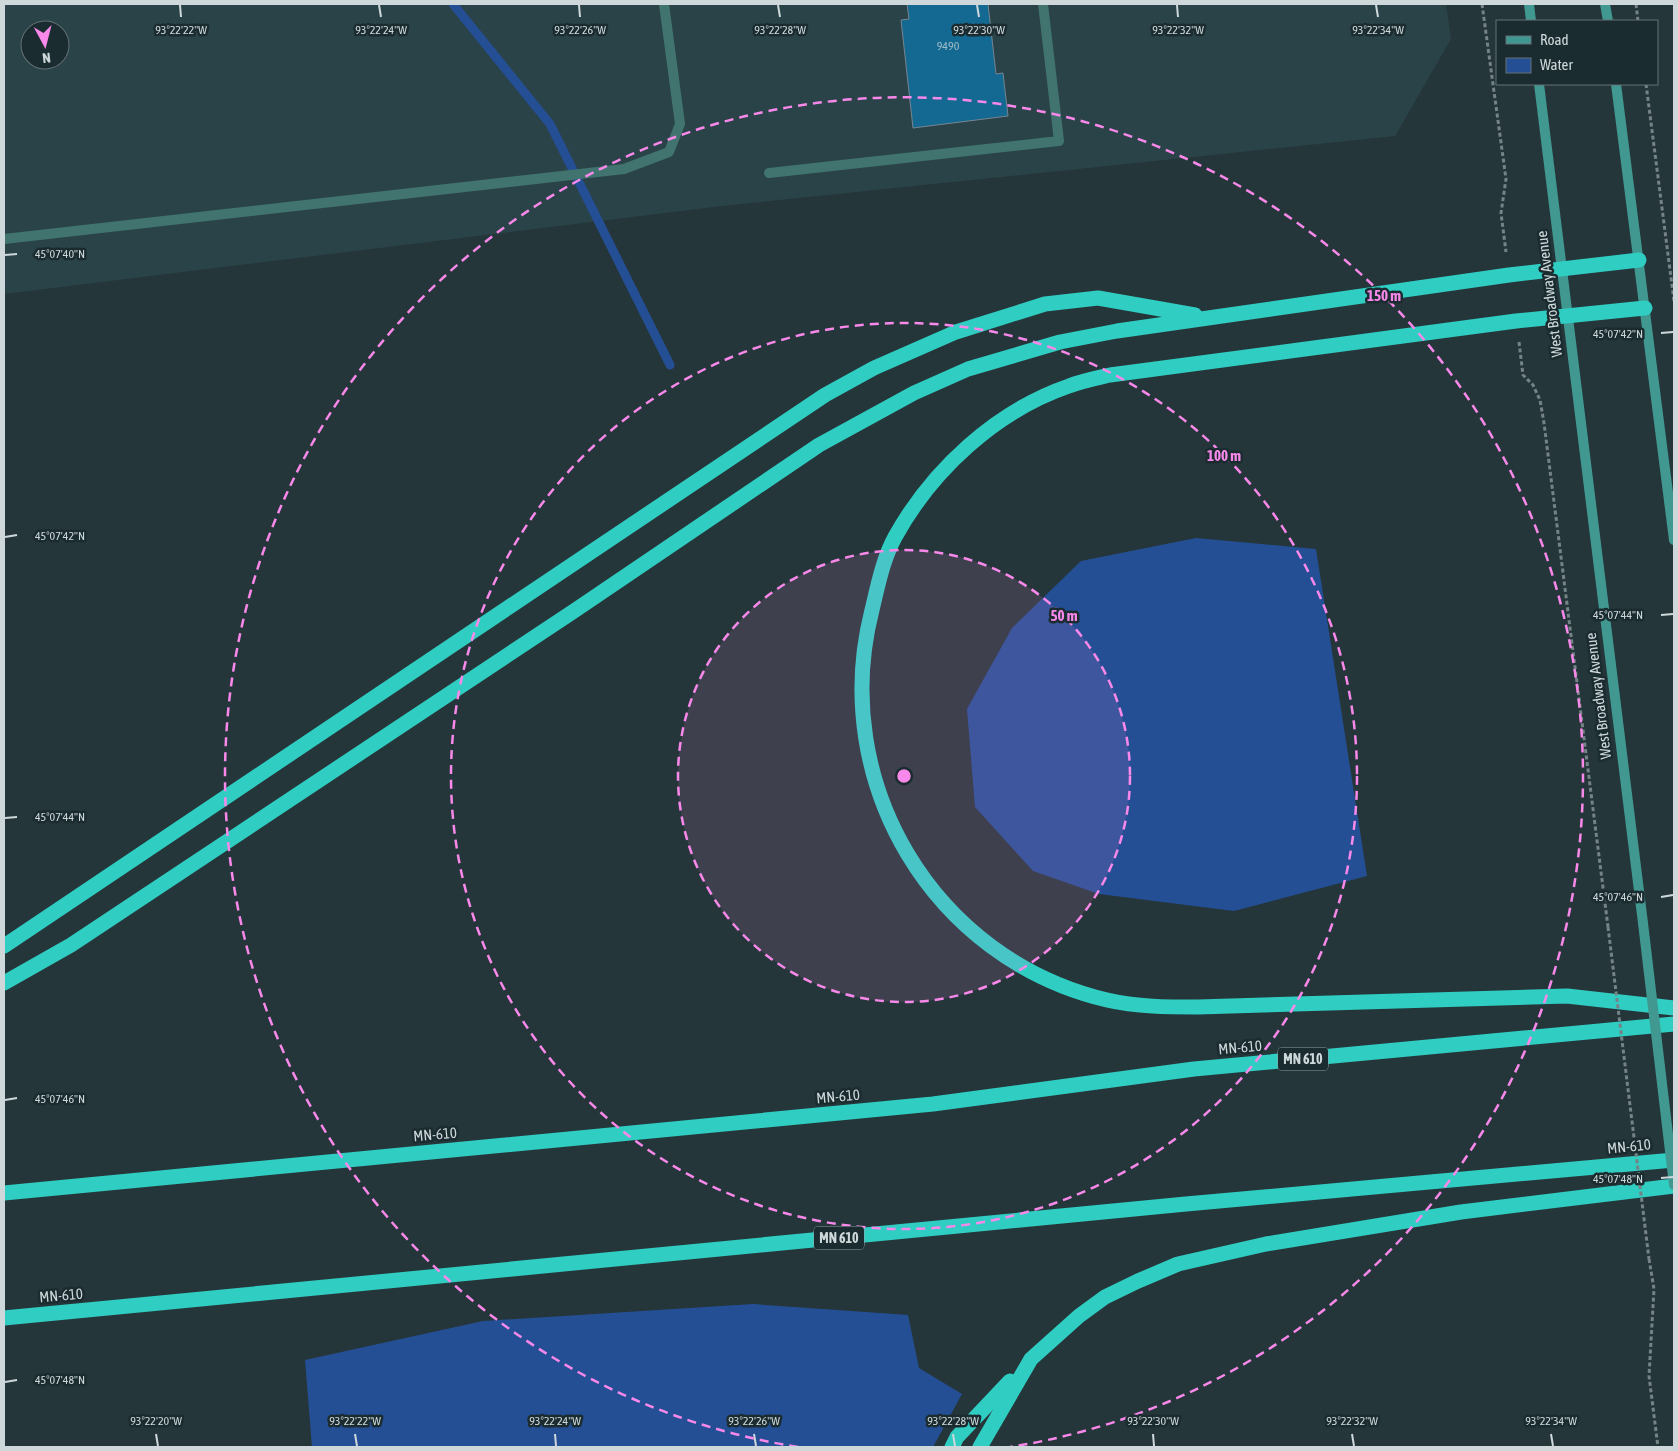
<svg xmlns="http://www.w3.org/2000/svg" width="1678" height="1451" viewBox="0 0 1678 1451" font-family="'Asap Condensed',sans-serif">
<rect width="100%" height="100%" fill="#25363a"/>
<path fill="#2a4348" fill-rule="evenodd" d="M4,4H1446L1451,39L1395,136L722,206L4,294ZM30,30H60V60H30Z"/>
<g fill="#254f95">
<polygon points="1196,538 1316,549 1367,876 1234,911 1099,894 1033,871 975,807 967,709 1012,628 1081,561"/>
<polygon points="753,1304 908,1315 919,1368 962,1394 933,1447 312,1447 305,1360 483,1321"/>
</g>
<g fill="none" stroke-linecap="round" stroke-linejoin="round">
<polyline stroke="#254f95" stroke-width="9" points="453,4 550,124 670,365"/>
</g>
<polygon fill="#146992" stroke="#76858f" points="907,4 988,4 996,74 1003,73 1008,116 913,128 901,20 909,19"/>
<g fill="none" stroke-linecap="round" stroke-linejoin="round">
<g stroke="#758386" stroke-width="3" stroke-dasharray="4 2.5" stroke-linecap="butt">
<polyline points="1482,4 1506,179 1501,213 1506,252"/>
<polyline points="1636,4 1638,21"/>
<polyline points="1646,84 1674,301"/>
<polyline points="1519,342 1523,375 1533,385 1540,400 1544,423 1608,927"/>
<polyline points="1649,1259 1654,1289 1649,1376 1658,1447"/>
</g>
<g stroke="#41746f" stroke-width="10">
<polyline points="769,173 1059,141 1043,4"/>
<polyline points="4,239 624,169 669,152 680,124 664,4"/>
</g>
<g stroke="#409891" stroke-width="10">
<polyline points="1529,4 1531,21"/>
<polyline points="1605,4 1608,21"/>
<polyline points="1539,84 1643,923"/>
<polyline points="1616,84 1674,540"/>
</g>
<g stroke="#30cdc2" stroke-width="15">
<path d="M1645,308L1516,321L1110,375C1097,378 1082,381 1069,386C996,411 932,470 895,537C883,559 878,585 872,610C828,782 933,959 1107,1000C1137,1007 1168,1007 1198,1007L1567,996L1674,1008"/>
<polyline points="4,946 825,395 874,368 956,332 1045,304 1098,298 1195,315"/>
<polyline points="4,983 71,945 574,611 819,445 914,393 968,369 1060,342 1117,331 1509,275 1639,260"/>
<polyline points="4,1193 933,1104 1194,1069 1674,1024"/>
<polyline points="4,1318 1186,1204 1674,1160"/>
<polyline points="952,1447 957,1437 1010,1381"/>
<polyline points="980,1447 1031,1359 1079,1316 1105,1297 1138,1281 1178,1264 1266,1244 1461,1212 1674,1186"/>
</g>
<polyline stroke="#758386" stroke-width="3" stroke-dasharray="4 2.5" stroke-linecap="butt" points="1608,927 1649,1259"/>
<polyline stroke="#409891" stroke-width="10" points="1643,923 1674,1185"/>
</g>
<path fill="none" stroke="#ced8da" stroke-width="2" d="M180,5L181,17M379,5L381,17M579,5L580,17M778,5L780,17M977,5L979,17M1177,5L1178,17M1376,5L1378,17M5,255L17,254M1661,333L1673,332M5,537L17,535M1661,615L1673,614M5,818L17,817M1661,897L1673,895M5,1100L17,1098M1661,1178L1673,1177M5,1382L17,1380M156,1434L158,1446M355,1434L357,1446M555,1434L556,1446M754,1434L756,1446M953,1434L955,1446M1153,1434L1154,1446M1352,1434L1354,1446M1551,1434L1553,1446"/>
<circle cx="904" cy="776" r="226" fill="#f888e9" fill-opacity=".12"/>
<g fill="none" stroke="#f888e9" stroke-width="2.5" stroke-dasharray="9 6">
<circle cx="904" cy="776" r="226"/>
<circle cx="904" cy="776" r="453"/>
<path d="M798 1447A679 679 0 1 1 1010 1447"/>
</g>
<g text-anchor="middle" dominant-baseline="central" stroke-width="5" stroke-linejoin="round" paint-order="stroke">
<g font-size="12" fill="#a0bcc8">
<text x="948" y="46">9490</text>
</g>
<g fill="#1b2c30" stroke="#98a4a7" stroke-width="1">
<rect x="1278" y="1047.5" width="50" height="23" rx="4"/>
<rect x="814" y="1226.5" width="50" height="23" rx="4"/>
</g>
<g font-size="14" font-weight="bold" fill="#ced8da">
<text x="1303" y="1059">MN 610</text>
<text x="839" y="1238">MN 610</text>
</g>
<g font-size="15" fill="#ced8da" stroke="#1b2c30">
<text transform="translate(1549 294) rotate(-97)">West Broadway Avenue</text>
<text transform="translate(1598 696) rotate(-97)">West Broadway Avenue</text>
<text transform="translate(1240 1047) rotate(-5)">MN-610</text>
<text transform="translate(838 1096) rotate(-5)">MN-610</text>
<text transform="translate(435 1134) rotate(-5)">MN-610</text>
<text transform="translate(1629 1146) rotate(-6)">MN-610</text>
<text transform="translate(61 1295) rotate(-5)">MN-610</text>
</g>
</g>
<g font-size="12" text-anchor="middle" fill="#ced8da" stroke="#1b2c30" stroke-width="5" stroke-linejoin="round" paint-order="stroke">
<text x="181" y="34">93°22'22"W</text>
<text x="381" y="34">93°22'24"W</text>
<text x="580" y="34">93°22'26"W</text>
<text x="780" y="34">93°22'28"W</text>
<text x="979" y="34">93°22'30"W</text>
<text x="1178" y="34">93°22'32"W</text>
<text x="1378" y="34">93°22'34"W</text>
<text x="60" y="258">45°07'40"N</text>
<text x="1618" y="338">45°07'42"N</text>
<text x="60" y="540">45°07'42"N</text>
<text x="1618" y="619">45°07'44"N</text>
<text x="60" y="821">45°07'44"N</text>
<text x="1618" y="901">45°07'46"N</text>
<text x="60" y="1103">45°07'46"N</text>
<text x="1618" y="1183">45°07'48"N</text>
<text x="60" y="1384">45°07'48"N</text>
<text x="156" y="1425">93°22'20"W</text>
<text x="355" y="1425">93°22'22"W</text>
<text x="555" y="1425">93°22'24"W</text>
<text x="754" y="1425">93°22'26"W</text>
<text x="953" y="1425">93°22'28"W</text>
<text x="1153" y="1425">93°22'30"W</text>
<text x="1352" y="1425">93°22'32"W</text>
<text x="1551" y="1425">93°22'34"W</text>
</g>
<circle cx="904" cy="776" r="8" fill="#f888e9" stroke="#1b2c30" stroke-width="2.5"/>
<g font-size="15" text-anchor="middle" font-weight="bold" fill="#f888e9" stroke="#1b2c30" stroke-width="5" stroke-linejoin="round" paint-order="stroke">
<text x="1384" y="301">150 m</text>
<text x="1224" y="461">100 m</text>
<text x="1064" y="621">50 m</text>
</g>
<rect width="1678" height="1451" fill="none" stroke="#ced8da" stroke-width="10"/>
<rect x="1496" y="20" width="162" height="65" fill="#1b2c30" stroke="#637174"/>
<rect x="1506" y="36" width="25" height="8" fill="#409891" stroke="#637174"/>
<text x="1540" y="45" font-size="15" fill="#ced8da">Road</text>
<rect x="1506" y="58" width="25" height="15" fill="#254f95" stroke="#637174"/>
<text x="1540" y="70" font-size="15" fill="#ced8da">Water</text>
<g transform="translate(45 45) rotate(173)"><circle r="24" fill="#1b2c30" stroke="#637174"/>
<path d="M0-4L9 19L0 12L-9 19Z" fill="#f888e9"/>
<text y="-8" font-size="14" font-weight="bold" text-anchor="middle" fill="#ced8da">N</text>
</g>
</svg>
